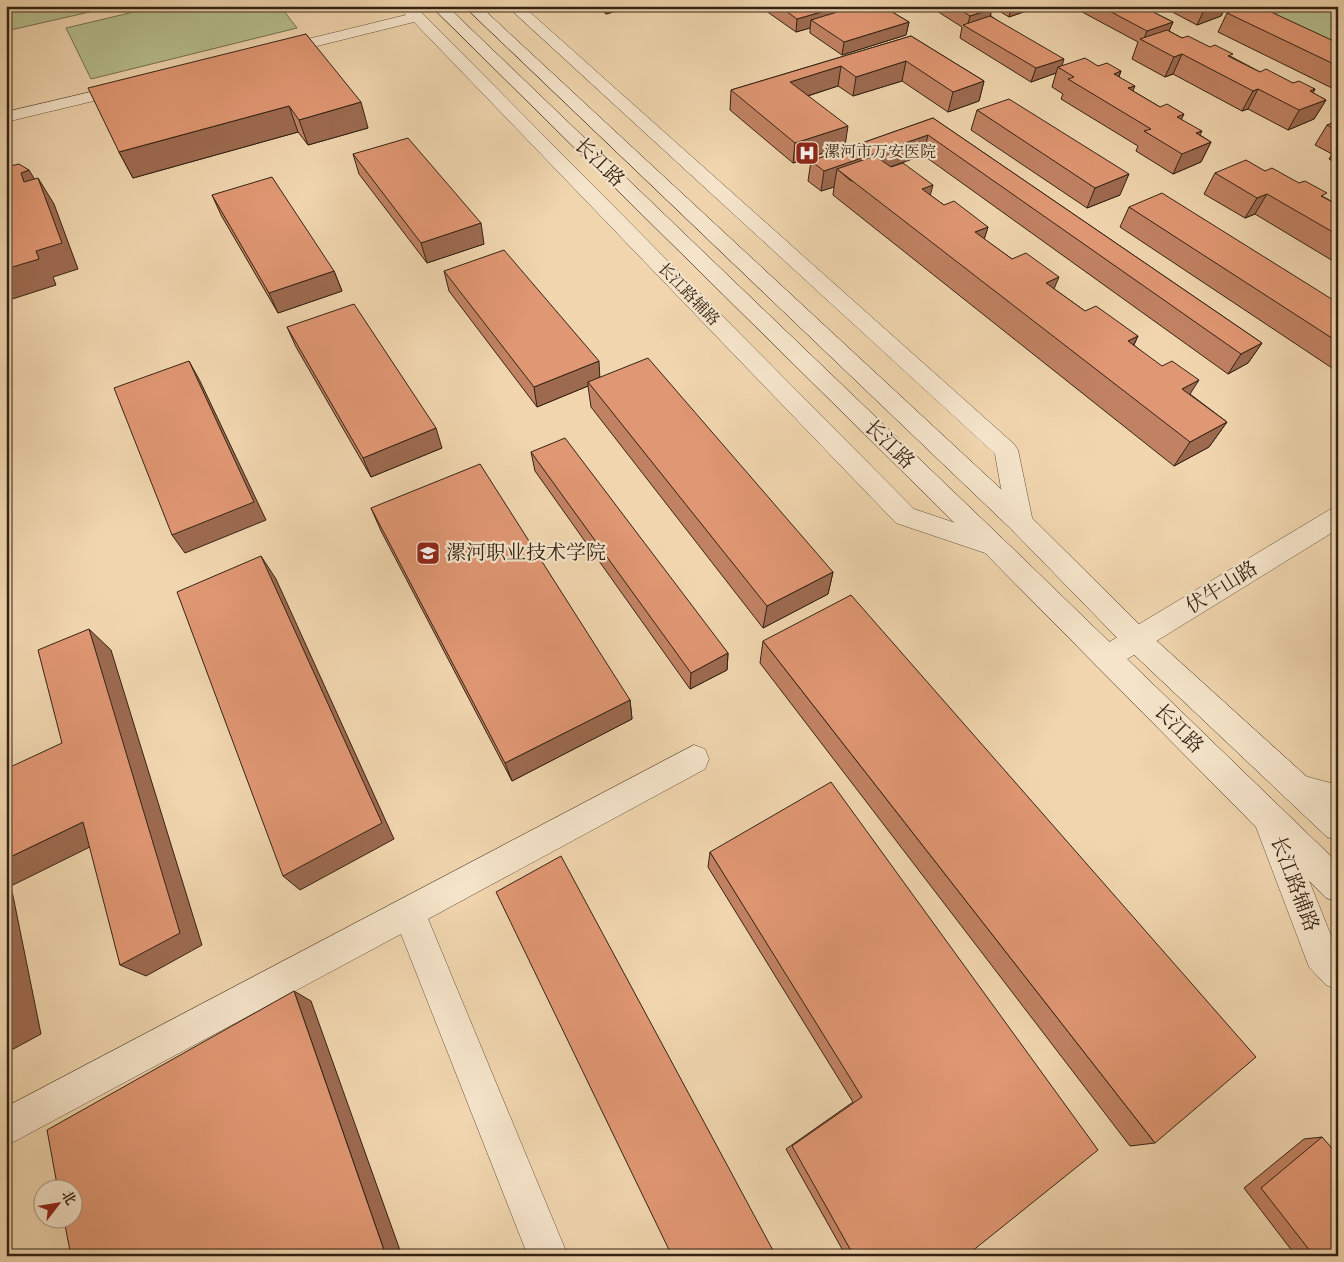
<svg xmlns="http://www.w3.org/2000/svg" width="1344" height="1262" viewBox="0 0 1344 1262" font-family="'IM FELL English','Noto Serif SC',serif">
<rect width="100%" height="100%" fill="#f0d5ae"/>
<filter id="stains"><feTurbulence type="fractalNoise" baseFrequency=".004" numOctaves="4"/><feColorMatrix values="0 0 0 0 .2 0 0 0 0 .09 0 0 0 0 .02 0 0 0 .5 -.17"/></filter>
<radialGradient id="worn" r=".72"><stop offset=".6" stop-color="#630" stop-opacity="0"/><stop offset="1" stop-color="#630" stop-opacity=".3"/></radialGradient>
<g fill="#b6be8c" stroke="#757050">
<polygon points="6,6 116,6 6,31"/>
<polygon points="159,6 280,6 297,28 91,79 66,28"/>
<polygon points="1298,6 1338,6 1338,54 1263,18"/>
</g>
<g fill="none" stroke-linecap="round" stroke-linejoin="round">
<g stroke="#63503a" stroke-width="1">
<g id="minor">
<polygon points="399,6 415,6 914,509 1003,539 1007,546 1003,553 994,556 896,523 414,22 277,56 271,54 269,51 271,48 406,15"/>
<polygon points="507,6 523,6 1014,444 1018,450 1033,522 1029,529 1020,532 1011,529 1007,522 995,454"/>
<polygon points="129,83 135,85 137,88 135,91 6,122 6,112"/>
<polygon points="694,745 705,749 709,759 705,769 428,919 568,1256 528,1256 401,934 6,1146 6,1107"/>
<polygon points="1297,774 1338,785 1338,815 1286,798 1282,788 1286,778"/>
<polygon points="1269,804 1280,808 1334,943 1338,948 1338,990 1326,985 1309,967 1253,819 1258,808"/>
</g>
</g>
<g stroke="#63503a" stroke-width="1">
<polygon id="tertiary" points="1338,507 1338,529 1116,666 1106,670 1096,666 1092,658 1096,650 1329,510"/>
</g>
<g stroke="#342314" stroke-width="1">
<g id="secondary">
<polygon points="431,6 447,6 1003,539 1338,863 1338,902 1326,898 985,553"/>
<polygon points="464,6 480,6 1029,515 1147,632 1338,805 1338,841 1327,837 1127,648 1011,529"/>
</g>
</g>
<use href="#minor" fill="#f5e4ca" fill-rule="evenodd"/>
<use href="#tertiary" fill="#f5e4ca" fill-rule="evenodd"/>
<use href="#secondary" fill="#f5e4ca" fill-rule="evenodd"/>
</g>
<g fill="#c18263" stroke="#342314">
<polygon points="597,6 634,6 606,14"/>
<polygon points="759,6 882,6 909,22 906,35 842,55 810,33 810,28 796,32"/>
<polygon points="929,6 988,6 991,16 1061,66 1098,66 1121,71 1119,77 1133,91 1182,120 1200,135 1211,142 1201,162 1173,174 1136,151 1138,146 1061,99 1063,94 1052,87 1056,73 1031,82 960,38 962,27"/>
<polygon points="991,6 1036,6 1035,8 1009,17"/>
<polygon points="1071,6 1141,6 1173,22 1169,31 1182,38 1232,57 1260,72 1293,83 1315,89 1313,93 1326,100 1314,119 1288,130 1248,109 1242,111 1173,74 1165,77 1132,59 1138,42"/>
<polygon points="1161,6 1226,6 1221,16 1197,25"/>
<polygon points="1227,13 1338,43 1338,91 1218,32"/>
<polygon points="306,34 368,128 308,145 298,132 133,178 119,152"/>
<polygon points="911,36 984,81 979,101 948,112 902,81 853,96 838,86 808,96 845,146 793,163 730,110 731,90"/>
<polygon points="977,110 1120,195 1087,208 971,130"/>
<polygon points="933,118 1262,343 1248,363 1228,374 923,155 890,167 944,205 988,227 984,239 1085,311 1138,336 1134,345 1190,394 1227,422 1209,447 1174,466 833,195 834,187 821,191 808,181 811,161"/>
<polygon points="1338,121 1338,164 1329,159 1332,154 1315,145 1327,125"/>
<polygon points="353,154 484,244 427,263 359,174"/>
<polygon points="1265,171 1324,197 1338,205 1338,264 1255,214 1245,218 1204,194 1215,173"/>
<polygon points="212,195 334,271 342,291 278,313 221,215"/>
<polygon points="1129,207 1338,303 1338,372 1120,227"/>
<polygon points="444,271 600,377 833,572 828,594 763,628 591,407 588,386 537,407 449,291"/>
<polygon points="287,327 442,448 371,477 296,347"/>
<polygon points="531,452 728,653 727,670 690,689 535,471"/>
<polygon points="371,508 630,700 632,719 512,781 381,531"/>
<polygon points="763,641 1155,1143 1130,1146 760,663"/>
<polygon points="710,852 966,1256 846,1256 786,1149 853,1102 708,867"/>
<polygon points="1322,1137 1338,1256 1296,1256 1244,1188 1304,1139"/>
</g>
<g fill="#9d6a50" stroke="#342314">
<polygon points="605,6 634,6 606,14"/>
<polygon points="843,6 878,6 841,18"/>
<polygon points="1012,6 1036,6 1035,8 1009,17"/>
<polygon points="1219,6 1226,6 1221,16 1197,25 1203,12"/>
<polygon points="835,8 834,21 811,20 810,28 796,32 797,19"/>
<polygon points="992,9 989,22 967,27 970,16"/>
<polygon points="909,22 906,35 842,55 844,42"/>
<polygon points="1173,22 1167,35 1143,41 1147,31"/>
<polygon points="1182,54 1173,74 1165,77 1174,57"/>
<polygon points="1064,59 1061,69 1058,67 1056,73 1031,82 1036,68"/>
<polygon points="906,61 902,81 853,96 856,77"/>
<polygon points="841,66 838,86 788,102 790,82"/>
<polygon points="1121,71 1113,91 1114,74"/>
<polygon points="984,81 979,101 948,112 953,92"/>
<polygon points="1135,86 1127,105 1128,88"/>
<polygon points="1258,89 1248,109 1242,111 1253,91"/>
<polygon points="1315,89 1304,108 1326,100 1314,119 1288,130 1310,91"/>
<polygon points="361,102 368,128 308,145 299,120"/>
<polygon points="289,106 298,132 133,178 119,152"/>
<polygon points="1184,114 1175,134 1177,117"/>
<polygon points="848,126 845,146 793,163 795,143"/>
<polygon points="1202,131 1192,150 1211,142 1201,162 1173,174 1182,154 1196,133"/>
<polygon points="928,135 923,155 851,181 837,169 834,187 821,191 824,171"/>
<polygon points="29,170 43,193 38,178 54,204 78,269 53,277 56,285 6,301 6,269 24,182 21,173"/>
<polygon points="1129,174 1120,195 1087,208 1095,188"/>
<polygon points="933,185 926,211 922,189"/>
<polygon points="1267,194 1255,214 1245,218 1257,198"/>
<polygon points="481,223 484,244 427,263 421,243"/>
<polygon points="988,227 980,253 975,232"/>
<polygon points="334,271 342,291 278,313 269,293"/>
<polygon points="1059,277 1048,303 1046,283"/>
<polygon points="1138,336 1125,362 1128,341"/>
<polygon points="1262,343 1248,363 1228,374 1241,354"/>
<polygon points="189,361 200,381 266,520 185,553 172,535"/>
<polygon points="599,361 600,381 588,382 588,386 537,407 534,387"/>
<polygon points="1199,380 1183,405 1182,389"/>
<polygon points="1227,422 1209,447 1174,466 1190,442"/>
<polygon points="436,428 442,448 371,477 363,458"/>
<polygon points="261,556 276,579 394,839 300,890 283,876"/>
<polygon points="833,572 828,594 763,628 767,606"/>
<polygon points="89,629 111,650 202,945 146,976 120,965"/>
<polygon points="728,653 727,670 690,689 691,673"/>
<polygon points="630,700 632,719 512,781 505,763"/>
<polygon points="83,822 108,838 11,886 41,1034 6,1053 6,859"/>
<polygon points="294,991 311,1001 402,1256 386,1256"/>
</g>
<g fill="#e09773" stroke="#342314">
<polygon points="779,6 833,6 835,8 797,19"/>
<polygon points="857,6 882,6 909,22 844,42 811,20"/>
<polygon points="954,6 988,6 992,9 970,16"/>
<polygon points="1100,6 1141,6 1173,22 1147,31"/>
<polygon points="1192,6 1219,6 1203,12"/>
<polygon points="1246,6 1258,6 1338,43 1338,66 1227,13"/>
<polygon points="990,16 1064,59 1036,68 963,25"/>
<polygon points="1167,30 1182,38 1188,36 1210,47 1215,45 1233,54 1228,56 1260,72 1266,69 1293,83 1299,81 1315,89 1310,91 1326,100 1299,110 1258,89 1253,91 1182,54 1174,57 1140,39"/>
<polygon points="306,34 361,102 299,120 289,106 119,152 88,88"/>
<polygon points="911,36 984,81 953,92 906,61 856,77 841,66 790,82 848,126 795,143 731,90"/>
<polygon points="1085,58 1098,66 1107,63 1121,71 1114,74 1135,86 1128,88 1160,107 1167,104 1184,114 1177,117 1202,131 1196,133 1211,142 1182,154 1144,131 1151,129 1068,79 1074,77 1058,67"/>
<polygon points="1009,99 1129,174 1095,188 977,110"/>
<polygon points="933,118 1262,343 1241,354 928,135 824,171 811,161"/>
<polygon points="1338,121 1338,131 1327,125"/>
<polygon points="408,138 481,223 421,243 353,154"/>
<polygon points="875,156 891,167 903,163 933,185 922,189 944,205 954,201 988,227 975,232 1012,259 1026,253 1059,277 1046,283 1085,311 1096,306 1138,336 1128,341 1162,366 1172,361 1199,380 1182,389 1227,422 1190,442 837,169"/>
<polygon points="1246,160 1265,171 1272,168 1299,183 1305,181 1327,193 1321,196 1338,205 1338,235 1267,194 1257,198 1215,173"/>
<polygon points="19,164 29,170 21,173 24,182 38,178 62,243 36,251 39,259 6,269 6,167"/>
<polygon points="272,177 334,271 269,293 212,195"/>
<polygon points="1162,193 1338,303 1338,342 1129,207"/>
<polygon points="504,250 599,361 534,387 444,271"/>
<polygon points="354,304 436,428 363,458 287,327"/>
<polygon points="648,358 833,572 767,606 588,382"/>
<polygon points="189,361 254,502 172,535 114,388"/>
<polygon points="565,438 728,653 691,673 531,452"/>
<polygon points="480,464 630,700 505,763 371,508"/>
<polygon points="261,556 382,823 283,876 177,592"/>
<polygon points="851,595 1256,1057 1155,1143 763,641"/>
<polygon points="89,629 180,933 120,965 83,822 6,859 6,769 62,743 38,650"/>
<polygon points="831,782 1098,1150 966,1256 854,1256 792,1146 862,1097 710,852"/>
<polygon points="561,856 776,1256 672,1256 496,892"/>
<polygon points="294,991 386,1256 71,1256 64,1220 72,1220 72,1190 58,1190 47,1130"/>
<polygon points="6,1010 9,1026 6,1027"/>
<polygon points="1322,1137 1338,1155 1338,1256 1314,1256 1261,1188"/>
</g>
<defs>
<g id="hospital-square" transform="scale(1.25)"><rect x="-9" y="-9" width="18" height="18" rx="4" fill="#8f2418" stroke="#f5e4ca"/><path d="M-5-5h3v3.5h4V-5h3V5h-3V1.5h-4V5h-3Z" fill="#fff"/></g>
<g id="university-square" transform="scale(1.25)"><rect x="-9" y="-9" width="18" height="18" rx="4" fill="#8f2418" stroke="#f5e4ca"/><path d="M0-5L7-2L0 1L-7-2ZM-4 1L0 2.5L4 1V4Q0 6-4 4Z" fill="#fff"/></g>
</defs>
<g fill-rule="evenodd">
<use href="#hospital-square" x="807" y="153"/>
<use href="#university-square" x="428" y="553"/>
</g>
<g text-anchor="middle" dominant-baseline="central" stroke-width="4.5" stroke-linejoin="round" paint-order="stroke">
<g font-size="16" fill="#342314" stroke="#f5e4ca" text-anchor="start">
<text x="824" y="153">漯河市万安医院</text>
</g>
<g font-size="16" fill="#342314" stroke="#f5e4ca">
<text transform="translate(688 295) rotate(46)">长江路辅路</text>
</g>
<g font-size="20" fill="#342314" stroke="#f5e4ca">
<text transform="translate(599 163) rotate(44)">长江路</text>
<text transform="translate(889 445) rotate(44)">长江路</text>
<text transform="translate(1222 588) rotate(-32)">伏牛山路</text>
<text transform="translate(1178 729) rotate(45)">长江路</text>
<text transform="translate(1294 884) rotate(69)">长江路辅路</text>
</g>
<g font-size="20" fill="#342314" stroke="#f5e4ca" text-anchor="start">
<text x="446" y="553">漯河职业技术学院</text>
</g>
</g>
<rect width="1344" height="1262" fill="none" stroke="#f0d5ae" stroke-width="25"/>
<rect x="8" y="8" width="1329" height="1247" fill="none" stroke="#342314" stroke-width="2.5"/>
<rect x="12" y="12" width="1319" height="1237" fill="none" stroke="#342314"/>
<g transform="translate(58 1204) rotate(59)"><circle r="24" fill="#f5e4ca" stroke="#a89781"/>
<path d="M0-4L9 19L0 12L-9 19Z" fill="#8f2418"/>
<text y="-8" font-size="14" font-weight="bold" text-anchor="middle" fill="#342314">北</text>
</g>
<rect width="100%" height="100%" filter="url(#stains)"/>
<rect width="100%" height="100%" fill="url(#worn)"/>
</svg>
